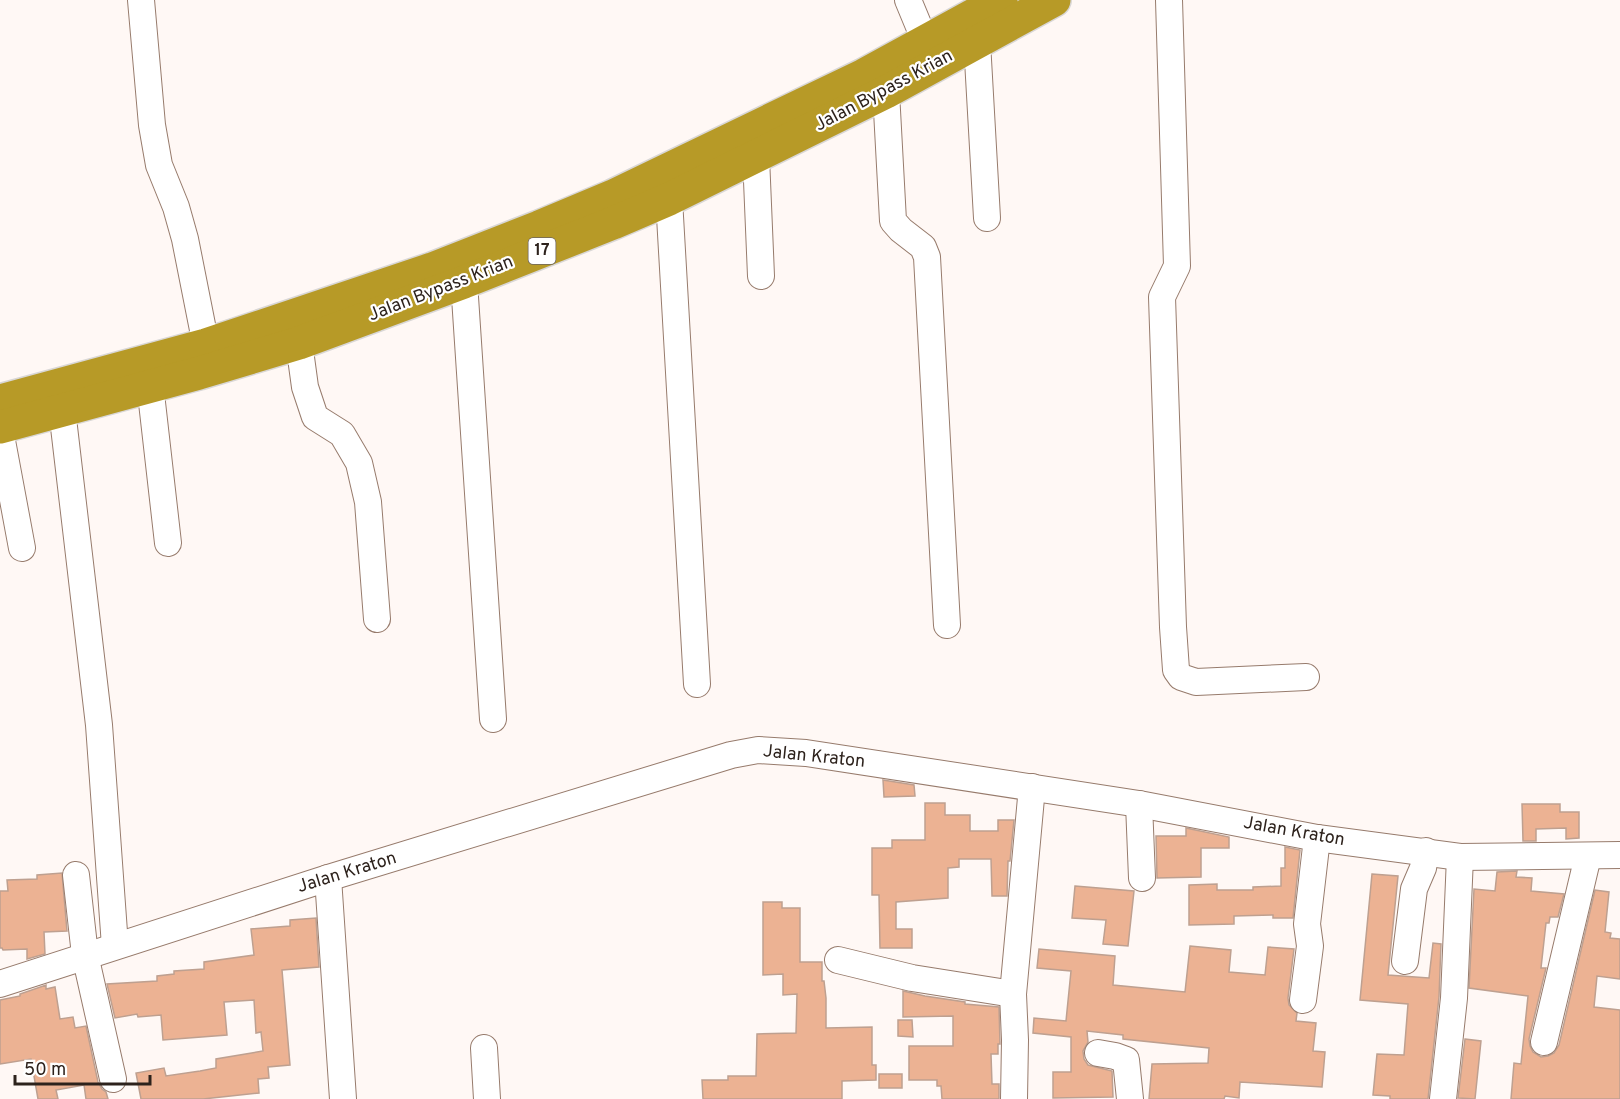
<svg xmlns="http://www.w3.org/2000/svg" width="1620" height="1099" viewBox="0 0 1620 1099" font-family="Overpass,sans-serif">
<rect width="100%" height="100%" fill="#fff8f5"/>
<g fill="#ecb293" stroke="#bea090" stroke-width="1.5">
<polygon points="883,780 914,785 915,796 884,797"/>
<polygon points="925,803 945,803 945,815 970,815 970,831 998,831 998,820 1014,820 1010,861 1008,861 1007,896 992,896 991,859 959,859 959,867 948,868 948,898 896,902 896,929 912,929 912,948 880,948 879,895 872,895 872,848 892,848 892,840 925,840"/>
<polygon points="1522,804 1560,804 1560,812 1579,812 1579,838 1566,839 1566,828 1536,829 1536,841 1523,841"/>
<polygon points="1186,828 1229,837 1229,848 1201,848 1201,877 1157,878 1156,836 1186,836"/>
<polygon points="1285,847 1300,850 1293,918 1273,918 1273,915 1234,916 1234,924 1189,925 1189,885 1217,884 1217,890 1253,890 1253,887 1281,886 1281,868 1285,868"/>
<polygon points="1517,871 1516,877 1532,878 1531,891 1564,894 1558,917 1550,917 1549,923 1546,923 1541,968 1546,968 1529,1039 1530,1046 1533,1052 1541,1057 1548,1056 1554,1053 1559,1045 1595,890 1609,892 1605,932 1611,933 1610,938 1620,939 1620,979 1597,976 1594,1007 1620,1010 1620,1099 1511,1099 1514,1063 1521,1064 1528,996 1469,988 1474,889 1495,891 1497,872"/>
<polygon points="62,873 67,931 44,932 45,954 27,959 27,949 3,950 2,948 0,948 0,891 8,891 7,880 37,879 37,875"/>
<polygon points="1372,874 1398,876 1388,975 1429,978 1433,943 1441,944 1439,997 1428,1099 1390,1099 1390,1096 1373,1095 1377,1054 1404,1055 1408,1004 1360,1000"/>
<polygon points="1075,886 1134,891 1128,946 1103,944 1106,920 1072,918"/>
<polygon points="763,902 782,902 782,908 800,908 800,962 822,962 822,981 824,981 826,998 826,1028 872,1027 872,1065 876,1065 876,1080 842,1081 842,1099 703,1099 702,1080 728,1080 728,1076 756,1076 757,1034 796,1033 797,994 783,995 783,974 763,975"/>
<polygon points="316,918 319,967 282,970 290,1065 268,1067 269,1078 258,1079 259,1093 203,1099 141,1099 136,1073 164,1068 166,1076 200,1071 216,1068 216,1059 263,1051 261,1032 256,1033 254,1000 224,1002 227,1035 163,1040 161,1015 138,1017 137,1014 115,1018 107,984 157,981 157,976 174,974 174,971 204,969 204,962 254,955 251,929 290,926 290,920"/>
<polygon points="1190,946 1231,950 1229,972 1265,975 1268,947 1294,949 1288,998 1289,1005 1297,1013 1296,1021 1316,1023 1313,1051 1325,1052 1322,1087 1240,1082 1239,1098 1225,1096 1224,1099 1149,1099 1152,1064 1208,1063 1209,1048 1123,1039 1123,1035 1087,1031 1088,1042 1083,1051 1084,1059 1088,1065 1112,1071 1113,1097 1053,1098 1053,1072 1071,1072 1071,1037 1033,1033 1034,1018 1066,1021 1071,971 1037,968 1039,949 1115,956 1113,985 1185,992"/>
<polygon points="46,985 46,989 55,987 60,1019 73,1017 75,1028 86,1026 98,1082 102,1089 106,1092 108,1099 86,1099 84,1085 56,1090 58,1099 38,1099 31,1059 0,1064 0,1000 20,996 20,994"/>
<polygon points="903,991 925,996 965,1002 965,1004 999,1007 1000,1044 998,1044 998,1054 991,1054 992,1084 999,1084 999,1099 942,1099 941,1086 937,1086 937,1080 909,1080 909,1046 953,1046 953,1016 903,1017"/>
<polygon points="898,1020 912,1020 913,1037 898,1036"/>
<polygon points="1465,1039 1481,1041 1475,1099 1458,1098"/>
<rect x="879" y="1074" width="23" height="14"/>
</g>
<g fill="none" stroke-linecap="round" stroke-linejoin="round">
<g stroke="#977b6c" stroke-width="28">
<g id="minor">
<polyline points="141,0 152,125 159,165 176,207 185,239 206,345"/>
<polyline points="908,0 925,41"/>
<polyline points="1169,0 1177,266 1162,297 1173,627 1176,670 1181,677 1196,682 1306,677"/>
<polyline points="977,42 987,218"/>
<polyline points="886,92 893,221 901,230 923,247 927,257 947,625"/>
<polyline points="756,157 761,276"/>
<polyline points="669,199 697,684"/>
<polyline points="464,282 493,719"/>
<polyline points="299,343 305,387 315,417 342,434 359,463 368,502 377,619"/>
<polyline points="150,385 168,543"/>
<polyline points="62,410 99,725 115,946"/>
<polyline points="0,430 22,548"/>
<polyline points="1139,804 1142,878"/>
<polyline points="76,875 85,955 113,1079"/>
<polyline points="328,878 343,1099"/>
<polyline points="838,960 912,978 1013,994"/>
<polyline points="1405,961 1414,889 1423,868 1426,851"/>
<polyline points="0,984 328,878 731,755 758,750 806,753 1139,804 1317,838 1460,857 1620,855"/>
<polyline points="1303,1000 1310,946 1307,924 1317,838"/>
<polyline points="1544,1042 1588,856"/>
<polyline points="484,1048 487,1099"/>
<polyline points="1098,1053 1115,1056 1126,1060 1130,1099"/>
<polyline points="1014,1099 1015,1040 1013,994 1032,787"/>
<polyline points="1443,1099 1454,998 1460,857"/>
</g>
</g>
<g stroke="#d9d7d6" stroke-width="36">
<g id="highway">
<polyline points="0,401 206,345 432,269 539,227 613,196 864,75 1001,0"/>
<polyline points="0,427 199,373 299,343 464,282 613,223 669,199 886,92 1054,0"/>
</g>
</g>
<use href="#minor" stroke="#fff" stroke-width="26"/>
<use href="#highway" stroke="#b79a27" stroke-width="33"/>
</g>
<g text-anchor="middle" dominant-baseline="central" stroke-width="4.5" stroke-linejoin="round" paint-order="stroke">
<rect fill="#fff" stroke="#6c6460" stroke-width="1.5" x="528.5" y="238" width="27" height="26" rx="4.5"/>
<g font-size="16" font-weight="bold" fill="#2d221c">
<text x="542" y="251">17</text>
</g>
<g font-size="18" fill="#2d221c" stroke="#fff">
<text transform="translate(884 91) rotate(-28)">Jalan Bypass Krian</text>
<text transform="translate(441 289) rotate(-21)">Jalan Bypass Krian</text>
<text transform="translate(814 757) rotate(6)">Jalan Kraton</text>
<text transform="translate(1294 832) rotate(10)">Jalan Kraton</text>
<text transform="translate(347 873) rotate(-17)">Jalan Kraton</text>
</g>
</g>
<path d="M15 1075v9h135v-9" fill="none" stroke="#2d221c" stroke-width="3"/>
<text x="24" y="1075" font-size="18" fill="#2d221c" stroke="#ffffff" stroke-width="4.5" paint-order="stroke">50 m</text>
</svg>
